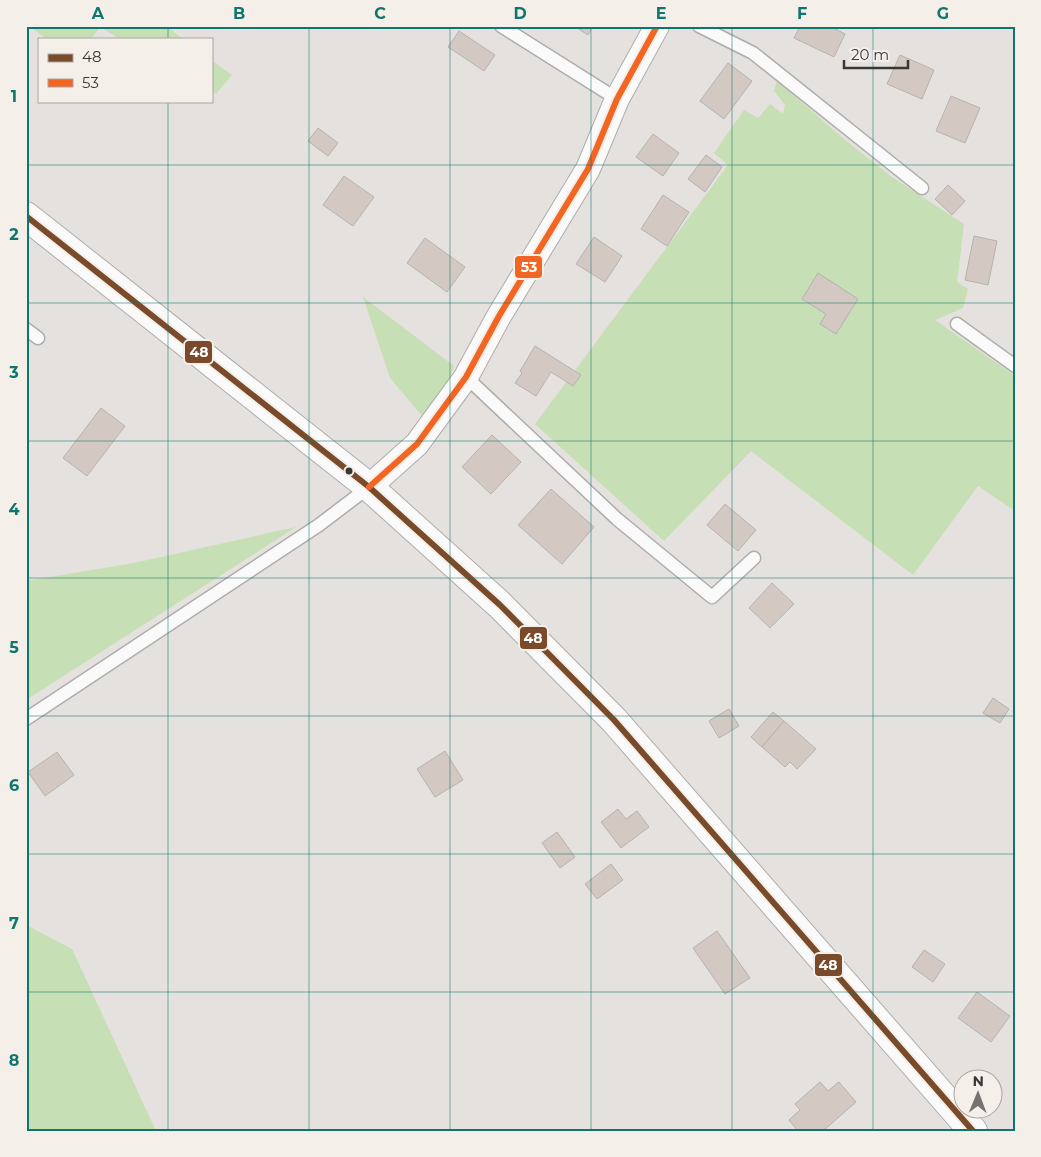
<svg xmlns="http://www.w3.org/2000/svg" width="1041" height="1157" viewBox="0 0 1041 1157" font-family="Montserrat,sans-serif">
<rect width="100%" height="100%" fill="#e4e1de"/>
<g fill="#c7dfb4">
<polygon points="30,26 166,26 183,39 120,39 100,27 91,39 46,39"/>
<polygon points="211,60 232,75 216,94 211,91"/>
<polygon points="777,81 844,139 892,177 964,224 957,282 968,289 963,308 935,320 1015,376 1015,511 978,486 913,575 751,451 664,541 535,424 728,165 714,153 744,110 758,118 770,104 783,114 785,105 774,91"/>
<polygon points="363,297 454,366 448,381 423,417 390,378"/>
<polygon points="296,527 26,700 26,581 134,563"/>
<polygon points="26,925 72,949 156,1131 26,1131"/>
</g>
<g fill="#d4c9c2" stroke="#b5b2b0">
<polygon points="574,26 593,26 588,35"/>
<polygon points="800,26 830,26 845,34 834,57 794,38"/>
<polygon points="459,31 495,55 484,71 448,47"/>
<polygon points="900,55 934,70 922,99 887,84"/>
<polygon points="728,63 752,81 724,119 700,101"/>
<polygon points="951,96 980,108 965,143 936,131"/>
<polygon points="318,128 338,143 328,156 308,141"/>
<polygon points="653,134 679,153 663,176 636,157"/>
<polygon points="706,155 722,167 705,192 688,179"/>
<polygon points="344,176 374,197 353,226 323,205"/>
<polygon points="948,185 965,201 952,215 935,199"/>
<polygon points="663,195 689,212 667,246 641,229"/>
<polygon points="974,236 997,241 988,285 965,280"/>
<polygon points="594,237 622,256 605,282 576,264"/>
<polygon points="425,238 465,267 447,292 407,263"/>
<polygon points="818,273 858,299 836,334 820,324 826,314 802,299"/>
<polygon points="535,346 581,375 573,386 551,372 536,396 515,383 522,373 520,371"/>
<polygon points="101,408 125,426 87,476 63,458"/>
<polygon points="492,435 521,462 491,494 462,467"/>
<polygon points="551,489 594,527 562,564 518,525"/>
<polygon points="725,504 756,530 738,551 707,525"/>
<polygon points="772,583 794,604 770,628 749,608"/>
<polygon points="993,698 1009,709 1000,723 983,713"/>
<polygon points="729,709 739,726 719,738 709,721"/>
<polygon points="773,712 784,721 762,747 751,737"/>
<polygon points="784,721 816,749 797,769 790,762 785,767 762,747"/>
<polygon points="445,751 463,780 435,797 417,769"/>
<polygon points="57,752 74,775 45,796 28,772"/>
<polygon points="618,809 626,819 637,811 649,827 621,848 601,822"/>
<polygon points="557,832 575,857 560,868 542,843"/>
<polygon points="611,864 623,880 597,899 585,884"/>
<polygon points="717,931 750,978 725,994 693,948"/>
<polygon points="924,950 945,964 933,982 912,967"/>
<polygon points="977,992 1010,1016 991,1042 958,1018"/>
<polygon points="820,1082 828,1091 839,1082 856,1102 823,1131 798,1131 789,1120 800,1110 795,1104"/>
</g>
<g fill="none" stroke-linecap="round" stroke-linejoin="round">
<g stroke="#afadaa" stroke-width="15">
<g id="lane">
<polyline points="501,26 617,99"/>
<polyline points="699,26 753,53 922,188"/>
<polyline points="957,324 1015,366"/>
<polyline points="26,329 38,338"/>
<polyline points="466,377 617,519 712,597 754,558"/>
<polyline points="26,719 319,525 369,487"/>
</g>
</g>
<g stroke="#afadaa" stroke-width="26">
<polyline id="street" points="369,487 417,444 466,377 499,316 588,169 617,99 657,26"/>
</g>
<g stroke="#afadaa" stroke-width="30">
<polyline id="secondary" points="26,216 369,487 500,605 614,720 973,1131"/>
</g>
<use href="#lane" stroke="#fbfafa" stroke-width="12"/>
<use href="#street" stroke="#fbfafa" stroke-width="24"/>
<use href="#secondary" stroke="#fbfafa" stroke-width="28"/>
<g stroke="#f4efe9" stroke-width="10">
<polyline id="bus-1" points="26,216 369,487 500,605 614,720 973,1131"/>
</g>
<g stroke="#f4efe9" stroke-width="10">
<polyline id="bus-2" points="369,487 417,444 466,377 499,316 588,169 617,99 657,26"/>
</g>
<use href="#bus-1" stroke="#7a4b2a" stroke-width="6"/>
<use href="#bus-2" stroke="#f26522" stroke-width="6"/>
</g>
<path fill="none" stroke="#0f766e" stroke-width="1" stroke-opacity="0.55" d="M168,26V39M309,26V1131M450,26V1131M591,26V1131M732,26V1131M873,26V1131M168,101V1131M26,165H1015M26,303H1015M26,441H1015M26,578H1015M26,716H1015M26,854H1015M26,992H1015"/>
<circle fill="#393735" stroke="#f4efe9" stroke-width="2" cx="349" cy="471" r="4.5"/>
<g stroke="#f4efe9" stroke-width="2">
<rect x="514" y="255" width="29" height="24" rx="5" fill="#f26522"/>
<rect x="184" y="340" width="29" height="24" rx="5" fill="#7a4b2a"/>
<rect x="519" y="626" width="29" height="24" rx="5" fill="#7a4b2a"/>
<rect x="814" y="953" width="29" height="24" rx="5" fill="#7a4b2a"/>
</g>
<g font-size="14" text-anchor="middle" font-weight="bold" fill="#fff">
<text x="529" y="272">53</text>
<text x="199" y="357">48</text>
<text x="533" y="643">48</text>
<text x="828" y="970">48</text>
</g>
<rect width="1041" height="1157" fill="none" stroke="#f4efe9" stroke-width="55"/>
<rect x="38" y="38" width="175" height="65" fill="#f4efe9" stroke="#a9a5a1"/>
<rect x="48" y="54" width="25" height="8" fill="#7a4b2a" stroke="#a9a5a1"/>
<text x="82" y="62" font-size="15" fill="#393735">48</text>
<rect x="48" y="79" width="25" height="8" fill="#f26522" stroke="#a9a5a1"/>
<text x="82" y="88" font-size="15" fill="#393735">53</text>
<g transform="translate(978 1094) rotate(1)"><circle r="24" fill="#f4efe9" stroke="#a9a5a1"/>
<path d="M0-4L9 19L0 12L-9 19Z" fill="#757270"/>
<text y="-8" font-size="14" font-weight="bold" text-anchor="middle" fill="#393735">N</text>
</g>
<path d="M844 60v8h64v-8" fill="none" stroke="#393735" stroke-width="2.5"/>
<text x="851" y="60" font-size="15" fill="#393735" stroke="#f4efe9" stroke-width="4" paint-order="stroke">20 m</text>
<rect x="28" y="28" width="986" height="1102" fill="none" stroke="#0f766e" stroke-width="2"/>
<g font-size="16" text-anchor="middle" font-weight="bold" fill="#0f766e">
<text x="98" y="19">A</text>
<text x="239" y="19">B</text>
<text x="380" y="19">C</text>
<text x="520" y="19">D</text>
<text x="661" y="19">E</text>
<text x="802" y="19">F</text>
<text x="943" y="19">G</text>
<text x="14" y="102">1</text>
<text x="14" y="240">2</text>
<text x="14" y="378">3</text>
<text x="14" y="515">4</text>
<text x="14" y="653">5</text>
<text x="14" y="791">6</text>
<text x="14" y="929">7</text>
<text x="14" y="1066">8</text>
</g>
</svg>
